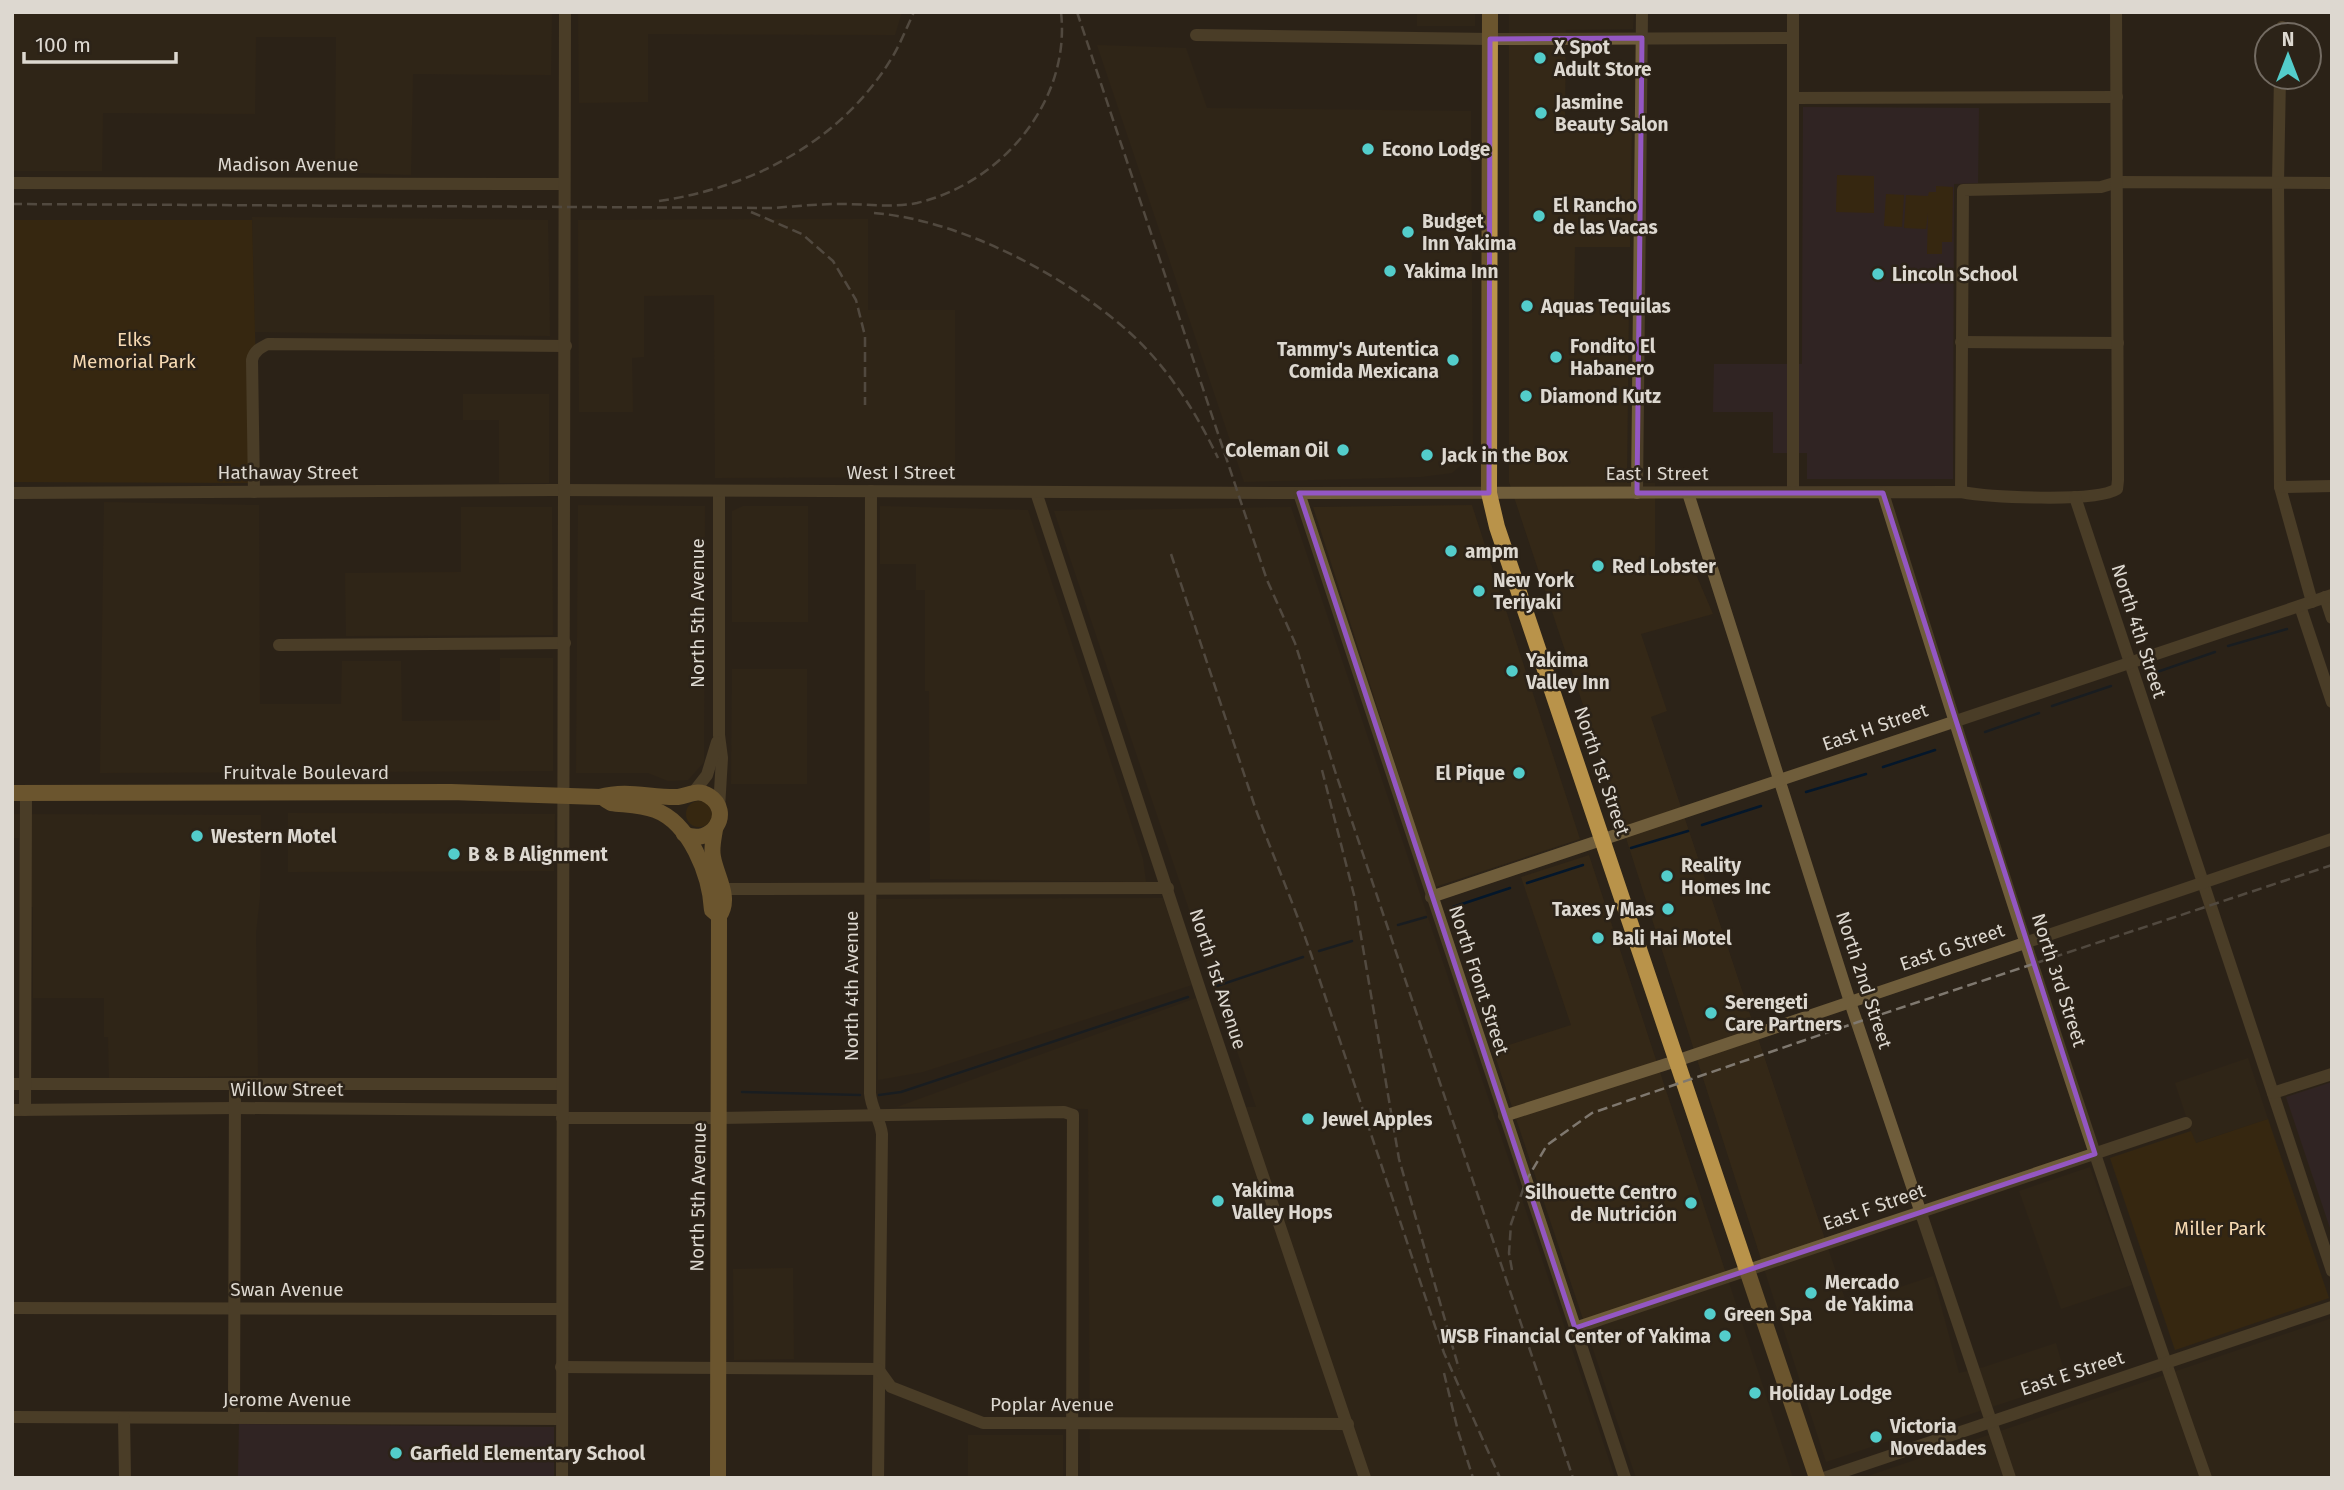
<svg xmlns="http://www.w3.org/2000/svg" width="2344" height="1490" viewBox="0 0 2344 1490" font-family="'Fira Sans',sans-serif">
<rect width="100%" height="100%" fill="#2c2318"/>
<g fill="#342817">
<polygon points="12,12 552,12 551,75 413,74 411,175 335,172 336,37 256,37 255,114 103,113 102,171 12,171"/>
<polygon points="578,12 902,12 895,35 648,34 648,102 579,103"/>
<rect x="1417" y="12" width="58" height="14"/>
<polygon points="1509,12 1634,12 1633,29 1566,30 1565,124 1632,126 1630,247 1575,247 1574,303 1629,304 1627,483 1655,483 1655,570 1695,572 1713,614 1641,634 1667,711 1651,717 1847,1305 1933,1276 1959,1373 1984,1367 2056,1343 2067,1382 1826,1462 1593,735 1509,482"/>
<polygon points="1097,45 1186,48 1207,108 1471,111 1473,455 1452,473 1421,477 1244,482"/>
<polygon points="252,217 548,220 550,336 255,332"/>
<polygon points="868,219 868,310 955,310 955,477 715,478 714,295 644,296 644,357 632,358 633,412 579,412 578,220"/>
<polygon points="463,394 549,394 549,483 499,483 499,420 463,420"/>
<polygon points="104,502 259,505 260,704 341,704 342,661 401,661 402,721 500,720 500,658 553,658 553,771 100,773"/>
<polygon points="578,505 705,506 704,762 688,780 668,781 648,773 576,773"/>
<polygon points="1472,505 1580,839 1435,887 1313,507"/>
<polygon points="743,506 808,506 808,622 732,622 732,511"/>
<polygon points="880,506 1028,510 1143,859 1146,882 930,879 929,691 925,691 925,590 916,590 916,564 880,564"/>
<polygon points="461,507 552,507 553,635 346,636 345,573 461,572"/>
<polygon points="1291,507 1615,1478 1090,1478 1088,1109 897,1107 1196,998 1233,1107 1256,1107 1054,511"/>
<polygon points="732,669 807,669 807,784 731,784"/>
<polygon points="288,813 555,814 554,871 288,872"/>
<polygon points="12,814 261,815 260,896 256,933 258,1076 109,1078 108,1037 104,1037 104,998 33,998 33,907 19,907 19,838 12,838"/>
<polygon points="1589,855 1793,1478 1636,1478 1493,1050 1571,1025 1521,877"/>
<polygon points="1163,898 1192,985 923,1072 878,1080 877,899"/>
<polygon points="2248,1058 2268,1119 2195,1143 2175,1083"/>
<polygon points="2090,1167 2132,1285 2061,1309 2019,1191"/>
<polygon points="793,1268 794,1359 734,1360 733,1269"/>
<polygon points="2332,1318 2332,1478 1862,1478 2044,1416"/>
<rect x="968" y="1435" width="95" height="43"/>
</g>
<g fill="#372631">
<polygon points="1803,107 1979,108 1978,183 1954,184 1953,479 1807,479 1807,453 1773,453 1773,412 1713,412 1714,364 1802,364"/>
<polygon points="2332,1082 2332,1234 2286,1097"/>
<polygon points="239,1424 554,1427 554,1478 238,1478"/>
</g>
<g fill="#432d07">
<polygon points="1837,175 1874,176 1874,213 1836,212"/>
<polygon points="1936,186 1953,187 1952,242 1942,242 1942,254 1927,254 1928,213 1926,229 1904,228 1906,195 1928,196 1929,192 1936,192"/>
<polygon points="1886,194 1904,195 1902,227 1884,226"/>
<polygon points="12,220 252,220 259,483 12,482"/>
<circle cx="699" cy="814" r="13"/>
<polygon points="2268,1119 2329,1298 2175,1350 2110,1158 2191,1131 2196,1143"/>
</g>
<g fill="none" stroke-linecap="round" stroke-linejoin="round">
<g stroke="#04172b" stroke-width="2.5">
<polyline points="2228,646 2287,629"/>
<polyline points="2157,672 2215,652"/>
<polyline points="2052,706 2111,686"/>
<polyline points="1985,732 2039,713"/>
<polyline points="1883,767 1935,750"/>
<polyline points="1806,792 1866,774"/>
<polyline points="1702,825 1761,806"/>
<polyline points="1631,848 1688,831"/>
<polyline points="1527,883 1583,865"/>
<polyline points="1453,907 1510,888"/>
<polyline points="1398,925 1426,917"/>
<polyline points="1319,951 1352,941"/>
<polyline points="1217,986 1303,957"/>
<polyline points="742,1092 860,1095"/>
<polyline points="879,1095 901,1092 1188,997"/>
</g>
<g stroke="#6f5d3b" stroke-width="12">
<polyline points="1196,35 1490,39 1793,38"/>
<polyline points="2281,35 2282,27"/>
<polyline points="2280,77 2278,182 2280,487 2312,602"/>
<polyline points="1794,98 2117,97"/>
<polyline points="12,183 564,184"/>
<polyline points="1961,342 2118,343"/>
<polyline points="2280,487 2332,486"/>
<polyline points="719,491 719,735 722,758 719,808"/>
<path d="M871,491L870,1093C871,1108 880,1119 882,1134L878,1478"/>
<path d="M254,492L252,360C254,351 260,348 268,344L566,346"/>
<polyline points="1036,492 1202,996 1365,1478"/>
<polyline points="1793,492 1793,12"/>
<polyline points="1961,492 1963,190 2101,187 2118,182 2332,183"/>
<path d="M12,493L552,490L1299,493L1961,492C1989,497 2095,503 2117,489L2118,480L2116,12"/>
<polyline points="1299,493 1625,1478"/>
<polyline points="1637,493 1642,12"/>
<polyline points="1688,493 1850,1002 2010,1478"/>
<path d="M1883,493C1986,823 2091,1152 2206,1478"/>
<polyline points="2075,497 2332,1271"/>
<polyline points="2325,597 2332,618"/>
<polyline points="2300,606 2332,702"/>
<polyline points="279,645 565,643"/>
<polyline points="693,793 707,775 717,742"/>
<polyline points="723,889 1168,888"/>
<polyline points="1431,897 2332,595"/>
<polyline points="12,1084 561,1084"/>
<polyline points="2273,1093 2332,1074"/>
<polyline points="12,1110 235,1108 562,1110"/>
<polyline points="25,1110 26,793"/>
<polyline points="1504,1116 1676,1061 2332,839"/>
<polyline points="562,1118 720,1118 1064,1112 1073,1115 1072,1478"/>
<polyline points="12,1308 561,1309"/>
<polyline points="1575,1328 2186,1123"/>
<polyline points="561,1367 878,1369 891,1387 983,1423 1348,1424"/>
<polyline points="12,1417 562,1419"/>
<polyline points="124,1418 125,1478"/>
<polyline points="234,1418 235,1084"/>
<polyline points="562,1478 565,12"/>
<polyline points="1824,1478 2332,1307"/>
</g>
<g stroke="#b9934a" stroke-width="16">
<polyline points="1490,12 1489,493 1497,527 1817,1478"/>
<path d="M12,793L451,792L600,797C627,789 651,798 678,797C689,796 697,788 709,796C734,812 712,847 684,834"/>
<path d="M606,800L611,803C626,805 641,805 655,810C690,823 710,875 712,910L719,916"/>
<path d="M715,829C714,837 711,848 713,857C716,876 732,898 719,916L718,1478"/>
</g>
<g stroke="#7f786f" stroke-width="2.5" stroke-dasharray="10 5" stroke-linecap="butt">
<polyline points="1077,12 1267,580 1295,643 1335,771 1573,1478"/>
<path d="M659,201C754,187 843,140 893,56C901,42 907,27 914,12"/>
<path d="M12,204L773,208C796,206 819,204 842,204C867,204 893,208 917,203C1002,183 1071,101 1061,12"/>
<polyline points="751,212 802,234 833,261 856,300 865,336 865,405"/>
<path d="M874,213C961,220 1065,275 1129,332C1167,366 1196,412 1218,458"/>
<path d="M1171,554L1256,810C1274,858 1294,905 1311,954L1444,1353L1500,1478"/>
<polyline points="1322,770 1354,895 1399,1159 1459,1369"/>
<polyline points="1512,1270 1509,1253 1511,1224 1526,1181 1547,1145 1592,1113 1858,1022 2332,865"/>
<polyline points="1444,1373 1458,1431 1473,1478"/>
</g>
</g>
<path d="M0 0H2344V1490H0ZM1642,38L1637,493H1883L2095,1154L1575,1328L1299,493H1489L1490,39Z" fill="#2c2318" fill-opacity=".55" fill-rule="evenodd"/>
<path fill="none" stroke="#9457c3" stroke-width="5" stroke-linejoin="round" d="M1642,38L1637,493H1883L2095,1154L1575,1328L1299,493H1489L1490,39Z"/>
<g fill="#53cdcb" stroke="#2c2318" stroke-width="2.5">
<circle cx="1540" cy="58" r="7"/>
<circle cx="1541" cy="113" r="7"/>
<circle cx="1368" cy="149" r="7"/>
<circle cx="1539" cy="216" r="7"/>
<circle cx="1408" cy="232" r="7"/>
<circle cx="1390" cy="271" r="7"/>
<circle cx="1878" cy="274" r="7"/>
<circle cx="1527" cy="306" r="7"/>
<circle cx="1556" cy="357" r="7"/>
<circle cx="1453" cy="360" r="7"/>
<circle cx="1526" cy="396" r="7"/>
<circle cx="1343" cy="450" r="7"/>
<circle cx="1427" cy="455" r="7"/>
<circle cx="1451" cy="551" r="7"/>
<circle cx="1598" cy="566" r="7"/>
<circle cx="1479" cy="591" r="7"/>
<circle cx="1512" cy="671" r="7"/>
<circle cx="1519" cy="773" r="7"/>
<circle cx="197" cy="836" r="7"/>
<circle cx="454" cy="854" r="7"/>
<circle cx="1667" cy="876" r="7"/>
<circle cx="1668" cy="909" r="7"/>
<circle cx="1598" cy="938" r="7"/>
<circle cx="1711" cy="1013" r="7"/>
<circle cx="1308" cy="1119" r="7"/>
<circle cx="1218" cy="1201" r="7"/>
<circle cx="1691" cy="1203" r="7"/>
<circle cx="1811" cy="1293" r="7"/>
<circle cx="1710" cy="1314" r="7"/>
<circle cx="1725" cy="1336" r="7"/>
<circle cx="1755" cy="1393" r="7"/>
<circle cx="1876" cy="1437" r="7"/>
<circle cx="396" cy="1453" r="7"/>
</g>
<g text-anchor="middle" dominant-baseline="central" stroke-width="5" stroke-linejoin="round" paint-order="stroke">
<g font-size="19" font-weight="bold" fill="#ddd8d0" stroke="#2c2318" text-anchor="start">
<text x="1554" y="47">X Spot<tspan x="1554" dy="22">Adult Store</tspan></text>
<text x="1555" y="102">Jasmine<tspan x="1555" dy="22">Beauty Salon</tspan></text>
<text x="1382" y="149">Econo Lodge</text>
<text x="1553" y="205">El Rancho<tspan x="1553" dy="22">de las Vacas</tspan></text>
<text x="1422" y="221">Budget<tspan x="1422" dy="22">Inn Yakima</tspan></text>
<text x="1404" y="271">Yakima Inn</text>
<text x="1892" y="274">Lincoln School</text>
<text x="1541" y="306">Aquas Tequilas</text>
<text x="1570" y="346">Fondito El<tspan x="1570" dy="22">Habanero</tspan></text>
<text x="1439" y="349" text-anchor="end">Tammy's Autentica<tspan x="1439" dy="22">Comida Mexicana</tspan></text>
<text x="1540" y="396">Diamond Kutz</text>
<text x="1329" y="450" text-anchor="end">Coleman Oil</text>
<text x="1441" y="455">Jack in the Box</text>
<text x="1465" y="551">ampm</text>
<text x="1612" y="566">Red Lobster</text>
<text x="1493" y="580">New York<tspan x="1493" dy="22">Teriyaki</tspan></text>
<text x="1526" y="660">Yakima<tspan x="1526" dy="22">Valley Inn</tspan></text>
<text x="1505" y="773" text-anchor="end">El Pique</text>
<text x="211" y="836">Western Motel</text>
<text x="468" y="854">B &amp; B Alignment</text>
<text x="1681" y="865">Reality<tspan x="1681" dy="22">Homes Inc</tspan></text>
<text x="1654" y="909" text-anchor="end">Taxes y Mas</text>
<text x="1612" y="938">Bali Hai Motel</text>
<text x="1725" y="1002">Serengeti<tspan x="1725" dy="22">Care Partners</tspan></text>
<text x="1322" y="1119">Jewel Apples</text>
<text x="1232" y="1190">Yakima<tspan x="1232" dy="22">Valley Hops</tspan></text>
<text x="1677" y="1192" text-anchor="end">Silhouette Centro<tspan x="1677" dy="22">de Nutrición</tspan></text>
<text x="1825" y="1282">Mercado<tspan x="1825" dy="22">de Yakima</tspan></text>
<text x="1724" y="1314">Green Spa</text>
<text x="1711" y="1336" text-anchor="end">WSB Financial Center of Yakima</text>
<text x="1769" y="1393">Holiday Lodge</text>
<text x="1890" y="1426">Victoria<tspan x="1890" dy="22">Novedades</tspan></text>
<text x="410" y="1453">Garfield Elementary School</text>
</g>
<g font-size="19" fill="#ddd8d0" stroke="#2c2318">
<text x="288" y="164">Madison Avenue</text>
<text x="288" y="472">Hathaway Street</text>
<text x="901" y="472">West I Street</text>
<text x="1657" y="473">East I Street</text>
<text transform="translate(697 613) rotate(-90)">North 5th Avenue</text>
<text transform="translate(2139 631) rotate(72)">North 4th Street</text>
<text transform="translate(1875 727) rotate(-19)">East H Street</text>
<text transform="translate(1602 771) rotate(71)">North 1st Street</text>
<text x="306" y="772">Fruitvale Boulevard</text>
<text transform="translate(1952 947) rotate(-19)">East G Street</text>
<text transform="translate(1218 979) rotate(72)">North 1st Avenue</text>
<text transform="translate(1479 980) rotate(72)">North Front Street</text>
<text transform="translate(1864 980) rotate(72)">North 2nd Street</text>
<text transform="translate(2059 980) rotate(72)">North 3rd Street</text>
<text transform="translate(851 986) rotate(-90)">North 4th Avenue</text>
<text x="287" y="1089">Willow Street</text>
<text transform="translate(698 1197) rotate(-89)">North 5th Avenue</text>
<text transform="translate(1874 1207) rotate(-19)">East F Street</text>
<text x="287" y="1289">Swan Avenue</text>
<text transform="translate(2072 1373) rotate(-18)">East E Street</text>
<text x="287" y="1399">Jerome Avenue</text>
<text x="1052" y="1404">Poplar Avenue</text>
</g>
<g font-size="19" fill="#f7dab3" stroke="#2c2318">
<text x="134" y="339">Elks<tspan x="134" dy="22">Memorial Park</tspan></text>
<text x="2220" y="1228">Miller Park</text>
</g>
</g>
<rect width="2344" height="1490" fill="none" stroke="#ddd8d0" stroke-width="28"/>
<g transform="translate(2288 56)"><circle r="33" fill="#2c2318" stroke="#736b62" stroke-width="2"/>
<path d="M0-5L12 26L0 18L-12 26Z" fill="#53cdcb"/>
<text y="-10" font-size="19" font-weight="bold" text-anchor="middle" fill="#ddd8d0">N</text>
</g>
<path d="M24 52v10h152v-10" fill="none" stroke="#ddd8d0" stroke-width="3.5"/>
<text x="35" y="52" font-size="21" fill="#ddd8d0" stroke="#2c2318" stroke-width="5" paint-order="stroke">100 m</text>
</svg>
